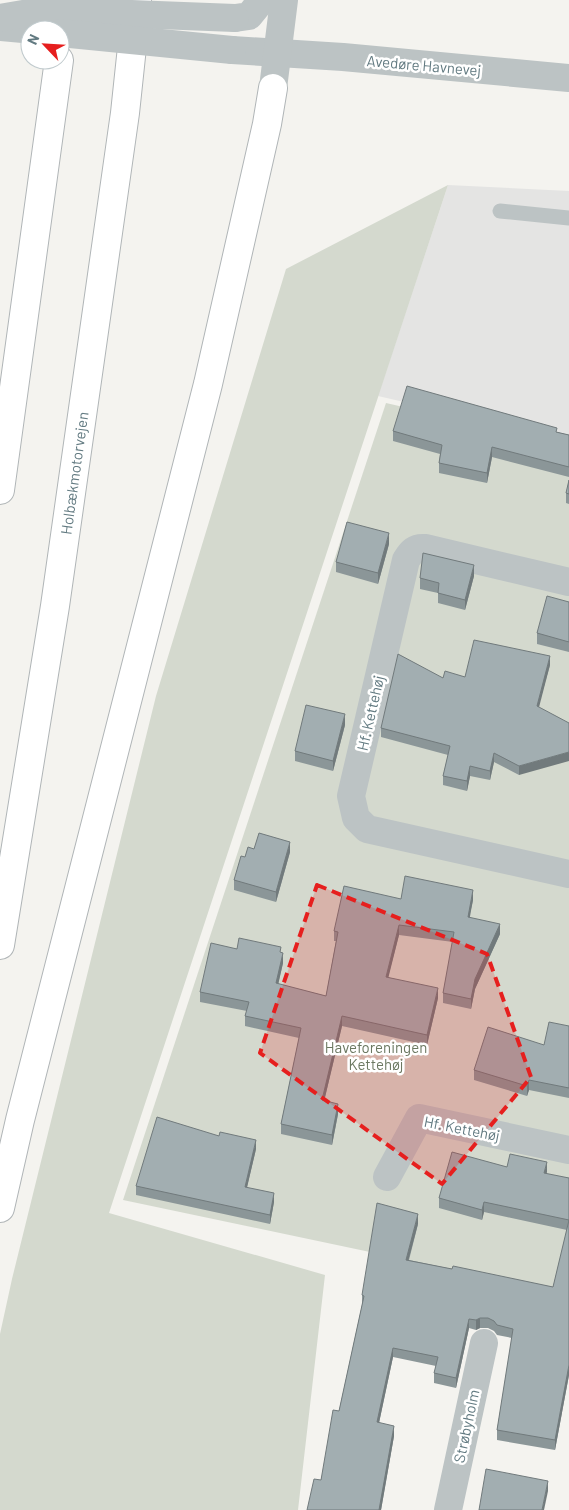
<svg xmlns="http://www.w3.org/2000/svg" width="569" height="1510" viewBox="0 0 569 1510" font-family="Barlow,sans-serif">
<rect width="100%" height="100%" fill="#f4f3ef"/>
<polygon fill="#e4e4e3" points="448,185 569,191 569,440 378,396"/>
<g fill="#d4d9ce">
<polygon points="448,185 109,1213 325,1275 298,1510 0,1510 0,1334 12,1279 156,696 286,269"/>
<polygon points="386,403 569,445 569,1294 123,1200"/>
</g>
<g fill="none" stroke-linecap="round" stroke-linejoin="round">
<g stroke="#b0b5b7" stroke-width="30">
<g id="motorway">
<polyline points="0,490 59,60"/>
<polyline points="0,945 55,606 125,113 137,0"/>
<polyline points="0,1208 20,1120 208,384 267,124 273,88"/>
</g>
</g>
<polyline stroke="#bcc3c4" stroke-width="15" points="500,211 569,218"/>
<g stroke="#bcc3c4" stroke-width="28">
<path d="M569,582L425,548C415,547 411,552 406,560L351,796L356,818L367,829L569,874"/>
<polyline points="387,1177 419,1118 569,1150"/>
<polyline points="448,1510 484,1343"/>
</g>
<g stroke="#bcc3c4" stroke-width="28">
<polyline points="235,18 249,16 262,0"/>
<polyline points="0,27 34,30"/>
<polyline points="232,50 343,57 569,78"/>
<polyline points="273,88 284,0"/>
</g>
<use href="#motorway" stroke="#fff" stroke-width="28"/>
<g stroke="#bcc3c4" stroke-width="28">
<polyline points="0,18 29,13 106,13 235,18"/>
<polyline points="60,33 232,50"/>
</g>
</g>
<g fill="#8b9698">
<polygon points="393,431 557,432 569,435 569,477 492,457 487,483 439,473 439,463 440,454 393,441"/>
<polygon points="569,480 569,504 566,503 566,493"/>
<polygon points="389,544 378,584 336,572 336,562"/>
<polygon points="474,576 465,610 438,603 438,593 420,589 420,578"/>
<polygon points="569,602 569,652 537,644 537,633"/>
<polygon points="550,665 519,775 494,762 490,780 470,776 467,791 443,785 443,776 448,755 381,737 381,728 443,678 465,677"/>
<polygon points="345,725 333,771 295,761 295,751"/>
<polygon points="254,849 290,852 276,902 234,890 234,880 245,857"/>
<polygon points="401,899 473,900 469,918 500,934 475,989 471,1009 443,1003 443,993 453,942 399,935 388,977 438,998 427,1045 342,1026 324,1101 338,1114 332,1145 281,1134 281,1124 299,1038 245,1026 245,1016 247,1011 200,1002 200,992 237,949 281,953 283,963 278,984 326,996 336,941 334,941 334,931"/>
<polygon points="569,1026 569,1098 529,1090 527,1096 474,1080 474,1070 544,1045"/>
<polygon points="256,1149 247,1187 274,1202 270,1224 136,1195 136,1186"/>
<polygon points="507,1167 569,1178 569,1375 555,1450 497,1440 497,1430 512,1338 497,1335 494,1331 488,1328 480,1328 476,1330 469,1328 456,1388 434,1383 434,1373 436,1366 393,1357 379,1423 394,1436 381,1510 307,1510 321,1480 339,1411 362,1305 362,1295 418,1224 409,1260 452,1269 553,1287 567,1230 484,1212 482,1220 439,1208 439,1198"/>
</g>
<g fill="#717a7c">
<polygon points="492,447 492,457 487,483 487,473"/>
<polygon points="389,533 389,544 378,584 378,573"/>
<polygon points="474,565 474,576 465,610 465,600"/>
<polygon points="550,656 550,665 537,715 537,706"/>
<polygon points="345,714 345,725 333,771 333,761"/>
<polygon points="569,752 569,761 519,775 519,766"/>
<polygon points="494,753 494,762 490,780 490,771"/>
<polygon points="470,766 470,776 467,791 467,781"/>
<polygon points="290,842 290,852 276,902 276,892"/>
<polygon points="473,890 473,900 468,927 468,917"/>
<polygon points="500,924 500,934 475,989 471,1009 471,999 475,979"/>
<polygon points="399,925 399,935 386,987 386,977"/>
<polygon points="283,953 283,963 276,994 276,983"/>
<polygon points="438,988 438,998 427,1045 427,1035"/>
<polygon points="342,1016 342,1026 322,1110 322,1100"/>
<polygon points="529,1080 529,1090 527,1096 527,1086"/>
<polygon points="338,1104 338,1114 332,1145 332,1135"/>
<polygon points="256,1140 256,1149 245,1196 245,1187"/>
<polygon points="547,1162 547,1172 544,1183 544,1173"/>
<polygon points="274,1193 274,1202 270,1224 270,1215"/>
<polygon points="484,1202 484,1212 482,1220 482,1210"/>
<polygon points="418,1214 418,1224 406,1269 406,1260"/>
<polygon points="480,1318 480,1328 476,1330 476,1320"/>
<polygon points="469,1319 469,1328 456,1388 456,1378"/>
<polygon points="393,1348 393,1357 377,1432 377,1422"/>
<polygon points="569,1365 569,1375 555,1450 555,1440"/>
<polygon points="394,1426 394,1436 381,1510 379,1510"/>
<polygon points="548,1481 548,1491 544,1510 542,1510"/>
</g>
<g fill="#a2aeb1" stroke="#717a7c">
<polygon points="407,386 557,428 556,432 569,435 569,467 492,447 487,473 439,463 442,445 393,431"/>
<polygon points="569,480 569,494 566,493"/>
<polygon points="347,522 389,533 378,573 336,562"/>
<polygon points="423,553 474,565 465,600 438,593 439,583 420,578"/>
<polygon points="547,596 569,602 569,642 537,633"/>
<polygon points="474,640 550,656 537,706 569,723 569,752 519,766 494,753 490,771 470,766 467,781 443,776 450,746 381,728 398,654 443,678 445,671 465,677"/>
<polygon points="306,705 345,714 333,761 295,751"/>
<polygon points="259,833 290,842 276,892 234,880 241,856 245,857 248,847 254,849"/>
<polygon points="405,876 473,890 468,917 500,924 475,979 471,999 443,993 454,932 399,925 386,977 438,988 427,1035 342,1016 322,1100 338,1104 332,1135 281,1124 301,1028 245,1016 249,1002 200,992 211,943 237,949 239,938 281,947 280,952 283,953 276,983 326,996 338,932 334,931 344,886 401,899"/>
<polygon points="549,1022 569,1026 569,1088 529,1080 527,1086 474,1070 488,1027 544,1045"/>
<polygon points="157,1117 219,1136 220,1132 256,1140 245,1187 274,1193 270,1215 136,1186"/>
<polygon points="452,1152 507,1167 510,1154 547,1162 544,1173 569,1178 569,1365 555,1440 497,1430 513,1329 497,1325 494,1321 488,1318 480,1318 476,1320 469,1319 456,1378 434,1373 438,1357 393,1348 377,1422 394,1426 379,1510 307,1510 314,1479 321,1480 333,1410 339,1411 364,1296 362,1295 377,1203 418,1214 406,1260 452,1269 453,1266 553,1287 569,1220 484,1202 482,1210 439,1198"/>
<polygon points="486,1469 548,1481 542,1510 479,1510"/>
</g>
<path fill="#e61f1e" fill-opacity="0.2" stroke="#e61f1e" stroke-width="4" stroke-dasharray="10 6" stroke-linejoin="round" d="M317,885L487,954L531,1077L442,1184L260,1053Z"/>
<g text-anchor="middle" dominant-baseline="central" stroke-width="5" stroke-linejoin="round" paint-order="stroke">
<g font-size="15" fill="#627a81" stroke="#fff">
<text transform="translate(424 65) rotate(5)">Avedøre Havnevej</text>
<text transform="translate(74 473) rotate(-82)">Holbækmotorvejen</text>
<text transform="translate(370 713) rotate(-77)">Hf. Kettehøj</text>
<text transform="translate(462 1128) rotate(11)">Hf. Kettehøj</text>
<text transform="translate(466 1426) rotate(-78)">Strøbyholm</text>
</g>
<g font-size="15" fill="#6b7861" stroke="#fff">
<text x="376" y="1047">Haveforeningen<tspan x="376" dy="17">Kettehøj</tspan></text>
</g>
</g>
<g transform="translate(45 45) rotate(295)"><circle r="24" fill="#ffffff" stroke="#c0cacd"/>
<path d="M0-4L9 19L0 12L-9 19Z" fill="#e61f1e"/>
<text y="-8" font-size="14" font-weight="bold" text-anchor="middle" fill="#627a81">N</text>
</g>
</svg>
